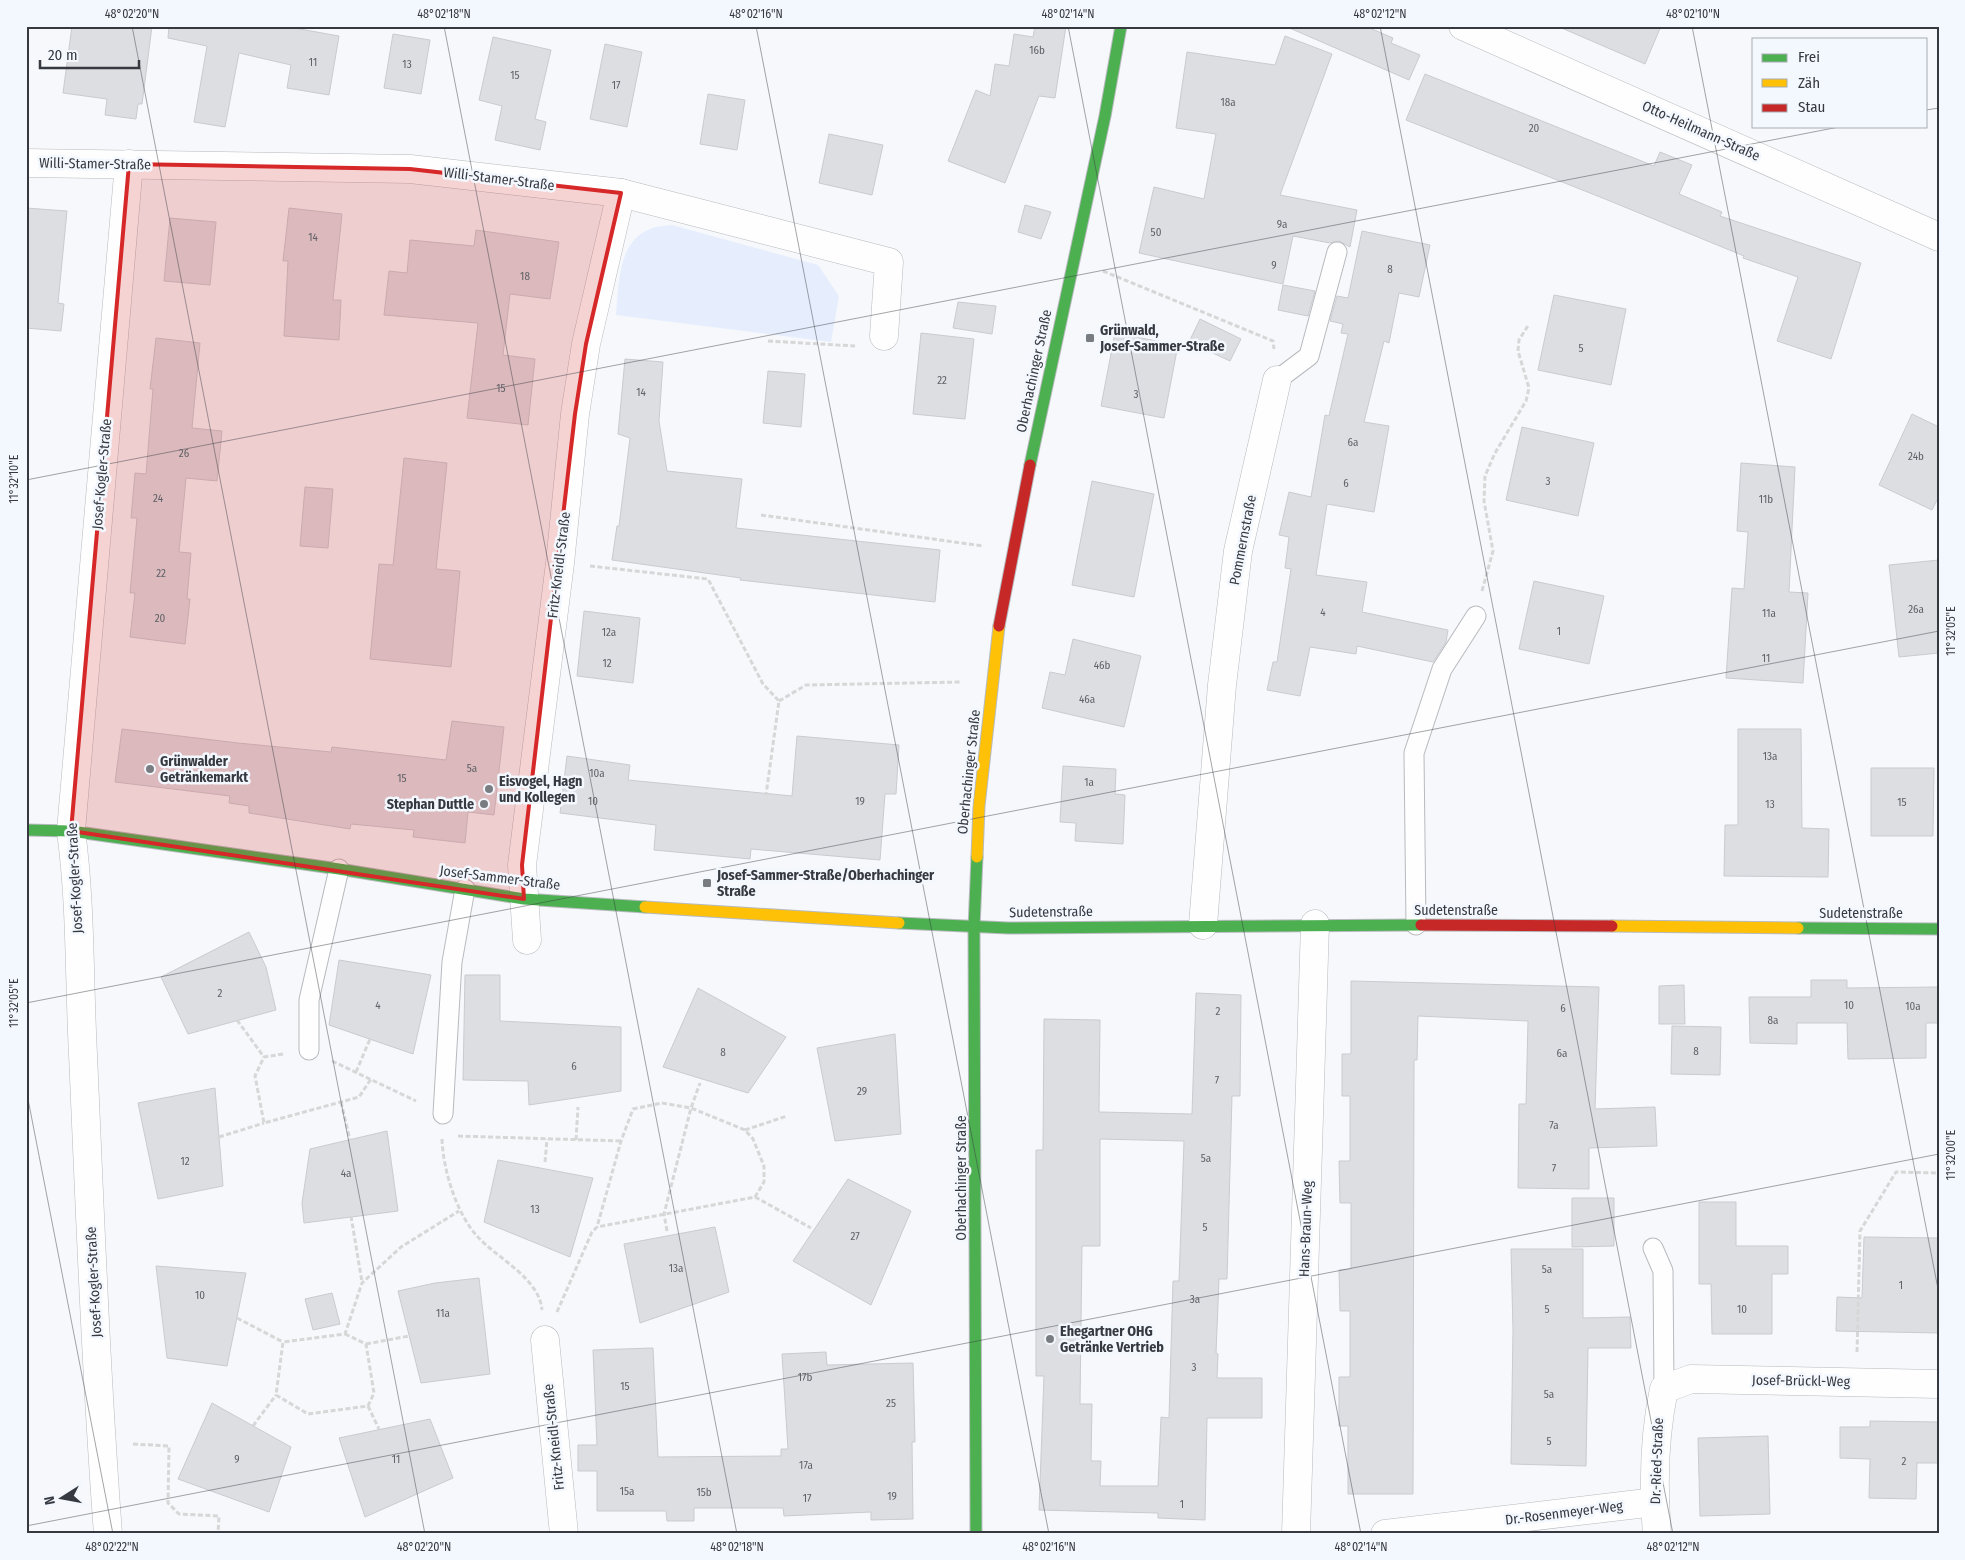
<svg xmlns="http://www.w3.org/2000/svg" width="1965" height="1560" viewBox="0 0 1965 1560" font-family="'Fira Sans Condensed',sans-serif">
<rect width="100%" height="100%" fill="#f6f8fb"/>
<path fill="#e6eefd" d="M672,225L818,265L839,296L831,342L616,315C619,285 617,239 653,228C658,226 666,226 672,225Z"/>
<g fill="#dcdee2" stroke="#c9cbd0" fill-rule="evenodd">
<polygon points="72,26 152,26 142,104 138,104 136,119 105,115 107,99 63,93"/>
<polygon points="169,26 283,26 339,36 329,95 287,88 291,65 239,53 225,127 194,122 207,46 168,38"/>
<polygon points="1035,26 1066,26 1055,98 1039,96 1005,183 948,161 976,90 990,96 995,64 1009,66 1014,34 1033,37"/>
<polygon points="1285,26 1365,26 1393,38 1391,43 1420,55 1409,80"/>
<polygon points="1557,26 1661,26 1645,64"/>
<polygon points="393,34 430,40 421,94 384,88"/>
<polygon points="1285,36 1332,54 1280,195 1357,210 1350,247 1339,241 1330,243 1293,236 1283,284 1139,253 1154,187 1204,199 1216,134 1176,128 1187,52 1275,65"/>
<polygon points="493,37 551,50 535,119 546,122 540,150 495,140 502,106 479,100"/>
<polygon points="605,44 642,52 627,127 590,119"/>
<polygon points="1425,74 1654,166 1660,152 1692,165 1679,194 1722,212 1720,216 1861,263 1831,359 1777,341 1798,277 1743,258 1744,256 1605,199 1406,120"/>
<polygon points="708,94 745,100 737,150 700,144"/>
<polygon points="829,134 883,145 872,195 819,183"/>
<polygon points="1025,205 1051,212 1041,239 1018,232"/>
<polygon points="26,208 67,211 58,303 64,304 61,331 26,328"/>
<polygon points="289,208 342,214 333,300 341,300 339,340 284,336 288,261 283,261"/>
<polygon points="170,218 216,222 210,285 164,281"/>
<polygon points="476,230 559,242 550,299 510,294 503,355 535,359 528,425 467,418 478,323 384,315 389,271 407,273 410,240 474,246"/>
<polygon points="1362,231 1430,245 1419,297 1399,293 1389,343 1384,341 1364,422 1389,426 1374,512 1327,504 1316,575 1367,582 1362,612 1448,630 1446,642 1433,662 1357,646 1356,654 1310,647 1300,696 1267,690 1273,662 1277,662 1291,569 1285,568 1289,537 1279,535 1289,492 1311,497 1325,415 1329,416 1348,334 1341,333 1343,324 1330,321 1337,296 1348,298"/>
<polygon points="1283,285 1315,291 1308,316 1278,310"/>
<polygon points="1554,295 1626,309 1611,385 1538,370"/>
<polygon points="958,302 996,306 992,334 953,328"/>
<polygon points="1200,319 1241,339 1230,361 1189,342"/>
<polygon points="921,333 974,339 965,419 913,414"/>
<polygon points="1115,333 1178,345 1164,418 1101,406"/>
<polygon points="156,338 200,343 192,428 222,431 217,481 186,478 179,552 191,553 187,599 190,599 185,644 130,637 135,593 130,593 137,518 131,518 135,473 146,474 153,389 150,389"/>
<polygon points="625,359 663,362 659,421 667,471 742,479 736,528 940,550 935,602 740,580 741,578 612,560 617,526 619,526 630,438 618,434"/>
<polygon points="768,371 805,374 801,427 763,423"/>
<polygon points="1912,414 1939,427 1939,496 1932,510 1879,485"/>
<polygon points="1522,427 1594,443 1578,516 1506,500"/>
<polygon points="404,458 447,463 436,569 460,571 451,667 370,659 379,564 393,565"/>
<polygon points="1741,463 1795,467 1789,592 1808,593 1803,683 1726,678 1732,588 1744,589 1748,532 1737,531"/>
<polygon points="1092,481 1154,494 1134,597 1072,585"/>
<polygon points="305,487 333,489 328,548 300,546"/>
<polygon points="1939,560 1939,653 1899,657 1889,565"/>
<polygon points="1534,581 1604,596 1589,664 1519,649"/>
<polygon points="584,611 640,618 633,683 577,676"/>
<polygon points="1073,639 1141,656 1124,727 1042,708 1050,672 1065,675"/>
<polygon points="452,721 504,727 494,815 468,812 465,843 413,837 414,830 351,824 350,829 249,813 249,806 229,803 230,796 115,782 122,729 238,743 331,752 332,747 446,760"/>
<polygon points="1738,729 1801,729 1802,828 1829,829 1828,877 1724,876 1725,825 1738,825"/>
<polygon points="797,736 899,745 896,794 885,794 880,860 751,849 750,859 654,850 656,825 560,813 567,756 630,765 628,780 792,796"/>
<polygon points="1063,766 1116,769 1115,794 1125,795 1123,844 1075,841 1076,823 1060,822"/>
<polygon points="1871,768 1934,768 1933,836 1871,836"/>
<polygon points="249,932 266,967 276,1010 188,1034 161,977"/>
<polygon points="339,960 431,975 413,1054 329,1025"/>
<polygon points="465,975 500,975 500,1021 621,1027 621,1091 529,1105 528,1081 463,1080"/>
<polygon points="1811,980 1847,980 1847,988 1939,987 1939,1023 1926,1023 1926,1058 1848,1059 1847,1023 1797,1023 1797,1044 1750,1043 1749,997 1811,997"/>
<polygon points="1351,981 1599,987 1595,1109 1655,1107 1657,1146 1589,1148 1589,1189 1518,1188 1519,1104 1526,1104 1528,1021 1418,1016 1417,1060 1414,1060 1413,1494 1348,1494 1348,1426 1339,1426 1339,1377 1350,1377 1350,1311 1340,1311 1339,1270 1351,1269 1351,1203 1340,1203 1339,1161 1350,1161 1350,1096 1342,1096 1342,1054 1351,1054"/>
<polygon points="1684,985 1685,1024 1659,1024 1659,986"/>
<polygon points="698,988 786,1037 748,1093 663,1067"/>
<path d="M1196,993L1241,995L1240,1096H1232L1227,1279H1219L1216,1353L1218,1354L1217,1378H1262V1418H1207L1205,1520L1158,1518V1513L1039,1510L1044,1376H1036V1150H1043L1044,1019L1100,1020L1099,1112L1192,1114ZM1100,1139L1184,1141L1179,1281H1173L1169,1418L1161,1417L1158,1486H1100L1101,1461H1091L1092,1404H1080L1082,1246H1100Z"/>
<polygon points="1672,1026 1721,1027 1720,1075 1671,1074"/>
<polygon points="895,1034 901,1134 835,1141 817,1048"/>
<polygon points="215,1088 223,1186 158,1199 138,1103"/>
<polygon points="387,1131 398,1211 304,1223 302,1203 310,1149"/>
<polygon points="498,1160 593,1178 570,1257 484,1222"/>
<polygon points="848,1179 911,1211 871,1305 793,1261"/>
<polygon points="1572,1198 1614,1198 1614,1246 1572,1247"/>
<polygon points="1699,1202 1736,1202 1736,1246 1788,1246 1788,1274 1772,1274 1772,1334 1712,1334 1711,1284 1699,1284"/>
<polygon points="715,1227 729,1292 640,1323 624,1244"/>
<polygon points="1864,1237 1939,1238 1939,1333 1836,1331 1837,1297 1862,1298"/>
<polygon points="1511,1249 1583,1249 1583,1318 1630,1317 1631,1348 1588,1348 1586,1466 1511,1464 1513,1330"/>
<polygon points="156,1266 246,1273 227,1366 167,1358"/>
<polygon points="479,1278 490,1374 421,1383 398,1291 435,1283"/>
<polygon points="332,1293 340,1324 313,1330 305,1299"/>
<polygon points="653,1348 658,1457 781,1456 781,1449 788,1449 782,1354 826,1352 827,1365 913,1363 915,1442 912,1442 913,1519 871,1520 871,1512 784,1516 783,1508 694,1508 694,1521 667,1521 666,1511 597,1511 597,1471 578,1471 578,1445 597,1445 593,1350"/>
<polygon points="212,1403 291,1447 269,1512 178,1479"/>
<polygon points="430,1419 453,1478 365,1517 339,1438"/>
<polygon points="1870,1421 1939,1422 1939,1463 1917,1463 1916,1499 1869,1498 1870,1459 1840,1458 1840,1427 1870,1427"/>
<polygon points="1768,1436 1770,1514 1700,1516 1698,1438"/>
</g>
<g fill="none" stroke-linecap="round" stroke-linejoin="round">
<g stroke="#b7babe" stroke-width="21">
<g id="lane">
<polyline points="1277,380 1309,356 1337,252"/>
<polyline points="1416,925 1414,753 1442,669 1476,616"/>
<polyline points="309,1050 309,1000 339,869"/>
<polyline points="443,1114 452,962 465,889"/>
<polyline points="1653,1248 1663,1271 1664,1389"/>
</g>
</g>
<g stroke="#b7babe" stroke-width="29">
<g id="street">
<polyline points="1463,26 1939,237"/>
<polyline points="26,163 410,169 621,193 889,262 884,336"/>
<polyline points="1203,925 1222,685 1238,551 1277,380"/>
<polyline points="527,940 522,865 560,563 575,414 586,344 621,193"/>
<polyline points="545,1340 564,1534"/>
<path d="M108,1534C96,1374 90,1214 83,1054C79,980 81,904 71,831L129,164"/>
<polyline points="1296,1534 1315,924"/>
<polyline points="1385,1534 1655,1502"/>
<path d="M1657,1534C1653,1485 1654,1436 1664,1389L1691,1379L1939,1384"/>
</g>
</g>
<g stroke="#b7babe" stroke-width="13">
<g id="fast">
<polyline points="1030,465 1105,116 1121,26"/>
<polyline points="26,830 71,831 339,869 524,899 645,907"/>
<polyline points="899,923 1008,928 1421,925"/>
<polyline points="1798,928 1939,929"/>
<polyline points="976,1534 974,928 977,857"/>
</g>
</g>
<g stroke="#b7babe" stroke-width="13">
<g id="slow">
<polyline points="977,857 979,806 999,626"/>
<polyline points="645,907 899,923"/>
<polyline points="1612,926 1798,928"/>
</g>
</g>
<g stroke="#b7babe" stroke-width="13">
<g id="jam">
<polyline points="999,626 1030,465"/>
<polyline points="1421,925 1612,926"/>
</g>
</g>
<g stroke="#d7d7d8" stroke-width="3" stroke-dasharray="5 2.5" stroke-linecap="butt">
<polyline points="1103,271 1273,341 1274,349"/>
<polyline points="768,341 855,346"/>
<polyline points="761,515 983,546"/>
<polyline points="590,566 708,579 763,684 779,701 766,795"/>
<polyline points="1482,591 1493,551 1484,501 1485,476 1495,453 1526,401 1529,388 1518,351 1519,340 1529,324"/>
<polyline points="779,701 806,685 961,682"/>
<polyline points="237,1020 264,1057"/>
<polyline points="283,1054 264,1057 255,1076 264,1123 359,1097 371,1079"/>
<polyline points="332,1061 416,1101"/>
<polyline points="356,1072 370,1039"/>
<polyline points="341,1102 350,1140"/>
<polyline points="745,1130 787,1116"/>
<polyline points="458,1136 621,1141"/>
<polyline points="219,1137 264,1123"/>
<path d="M442,1139C443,1169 456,1213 477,1236C496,1258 539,1277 542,1310"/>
<polyline points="576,1140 578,1107"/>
<polyline points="545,1162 547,1139"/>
<polyline points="755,1197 811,1228"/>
<polyline points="351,1216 362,1282"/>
<polyline points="667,1231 664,1214 691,1108 700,1083"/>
<polyline points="557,1312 592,1232 597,1227 621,1141 633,1109 662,1103 691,1108 745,1130 753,1139 764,1166 764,1182 755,1197 597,1227"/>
<polyline points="237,1318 283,1342"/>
<polyline points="345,1334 366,1344 374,1393 368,1406 308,1414 276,1395 283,1342 345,1334 362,1283 401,1247 459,1211"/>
<polyline points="366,1344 409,1336"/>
<polyline points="1857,1352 1860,1231 1896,1172 1939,1173"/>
<polyline points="368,1406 379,1429"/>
<polyline points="253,1426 276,1395"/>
<polyline points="133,1444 169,1446 168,1503 179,1514 219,1516 218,1534"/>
</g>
<use href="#lane" stroke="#fefefe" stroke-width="19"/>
<use href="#street" stroke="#fefefe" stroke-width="28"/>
<use href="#fast" stroke="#4caf50" stroke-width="11"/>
<use href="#slow" stroke="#ffc107" stroke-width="11"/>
<use href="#jam" stroke="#c62828" stroke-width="11"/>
</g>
<path fill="#d62828" fill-opacity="0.2" stroke="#d62828" stroke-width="4" stroke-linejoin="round" d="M129,164L410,169L621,193L586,344L575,414L522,865L524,899L71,831Z"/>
<path fill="none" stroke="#363940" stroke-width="1" stroke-opacity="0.45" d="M132,26L425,1534M444,26L737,1534M756,26L1049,1534M1068,26L1361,1534M1380,26L1673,1534M1692,26L1939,1294M1926,110L1939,108M26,480L1844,126M26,1003L1939,631M26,1089L113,1534M26,1526L1939,1154"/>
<g fill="#797c81" stroke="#f3f7fe" stroke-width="2">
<rect x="1085" y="333" width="10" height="10" rx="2.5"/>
<circle cx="150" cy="769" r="5"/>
<circle cx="489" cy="789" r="5"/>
<circle cx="484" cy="804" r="5"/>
<rect x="702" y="878" width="10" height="10" rx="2.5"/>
<circle cx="1050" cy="1339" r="5"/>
</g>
<g text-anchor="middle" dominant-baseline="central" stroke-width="5" stroke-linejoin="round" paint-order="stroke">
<g font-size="11" fill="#606268">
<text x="1037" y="50">16b</text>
<text x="313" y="62">11</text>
<text x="407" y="64">13</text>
<text x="515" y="75">15</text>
<text x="616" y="85">17</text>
<text x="1228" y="102">18a</text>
<text x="1534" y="128">20</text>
<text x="1282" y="224">9a</text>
<text x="1156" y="232">50</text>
<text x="313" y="237">14</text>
<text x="1274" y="265">9</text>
<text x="1390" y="269">8</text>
<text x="525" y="276">18</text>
<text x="1581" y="348">5</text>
<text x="942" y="380">22</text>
<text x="501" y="388">15</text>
<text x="641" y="392">14</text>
<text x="1136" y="394">3</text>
<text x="1353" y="442">6a</text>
<text x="184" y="453">26</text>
<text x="1916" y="456">24b</text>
<text x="1548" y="481">3</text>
<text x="1346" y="483">6</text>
<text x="158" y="498">24</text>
<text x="1766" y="499">11b</text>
<text x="161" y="573">22</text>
<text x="1916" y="609">26a</text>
<text x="1323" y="612">4</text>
<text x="1769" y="613">11a</text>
<text x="160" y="618">20</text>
<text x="1559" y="631">1</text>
<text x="609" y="632">12a</text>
<text x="1766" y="658">11</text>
<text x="607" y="663">12</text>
<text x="1102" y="665">46b</text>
<text x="1087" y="699">46a</text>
<text x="1770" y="756">13a</text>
<text x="472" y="768">5a</text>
<text x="597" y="773">10a</text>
<text x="402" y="778">15</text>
<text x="1089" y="782">1a</text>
<text x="593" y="801">10</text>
<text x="860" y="801">19</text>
<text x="1902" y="802">15</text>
<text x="1770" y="804">13</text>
<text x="220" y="993">2</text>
<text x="378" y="1005">4</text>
<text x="1849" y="1005">10</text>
<text x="1913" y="1006">10a</text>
<text x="1563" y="1008">6</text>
<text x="1218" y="1011">2</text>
<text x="1773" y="1020">8a</text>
<text x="1696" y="1051">8</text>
<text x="723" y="1052">8</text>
<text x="1562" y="1053">6a</text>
<text x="574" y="1066">6</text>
<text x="1217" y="1080">7</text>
<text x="862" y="1091">29</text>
<text x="1554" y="1125">7a</text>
<text x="1206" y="1158">5a</text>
<text x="185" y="1161">12</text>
<text x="1554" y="1168">7</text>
<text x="346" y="1173">4a</text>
<text x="535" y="1209">13</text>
<text x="1205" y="1227">5</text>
<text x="855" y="1236">27</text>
<text x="676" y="1268">13a</text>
<text x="1547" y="1269">5a</text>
<text x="1901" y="1285">1</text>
<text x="200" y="1295">10</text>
<text x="1195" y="1299">3a</text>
<text x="1547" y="1309">5</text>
<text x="1742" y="1309">10</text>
<text x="443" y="1313">11a</text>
<text x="1194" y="1367">3</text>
<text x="805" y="1377">17b</text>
<text x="625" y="1386">15</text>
<text x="1549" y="1394">5a</text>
<text x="891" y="1403">25</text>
<text x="1549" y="1441">5</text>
<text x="237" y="1459">9</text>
<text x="396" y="1459">11</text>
<text x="1904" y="1461">2</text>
<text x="806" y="1465">17a</text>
<text x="627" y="1491">15a</text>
<text x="704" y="1492">15b</text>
<text x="892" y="1496">19</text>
<text x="807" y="1498">17</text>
<text x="1182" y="1504">1</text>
</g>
<g font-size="14" fill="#363940" stroke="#f3f7fe">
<text transform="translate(1701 131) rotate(24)">Otto-Heilmann-Straße</text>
<text transform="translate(95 164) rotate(1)">Willi-Stamer-Straße</text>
<text transform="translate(499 179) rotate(7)">Willi-Stamer-Straße</text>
<text transform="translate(1034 371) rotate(-78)">Oberhachinger Straße</text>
<text transform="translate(102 474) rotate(-85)">Josef-Kogler-Straße</text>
<text transform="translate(1243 540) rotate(-79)">Pommernstraße</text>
<text transform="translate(559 565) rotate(-83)">Fritz-Kneidl-Straße</text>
<text transform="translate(969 772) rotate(-84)">Oberhachinger Straße</text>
<text transform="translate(75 878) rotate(-93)">Josef-Kogler-Straße</text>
<text transform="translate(500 878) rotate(7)">Josef-Sammer-Straße</text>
<text x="1456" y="910">Sudetenstraße</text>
<text transform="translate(1051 912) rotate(-1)">Sudetenstraße</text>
<text x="1861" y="913">Sudetenstraße</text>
<text transform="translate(961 1178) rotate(-90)">Oberhachinger Straße</text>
<text transform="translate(1306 1229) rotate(-88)">Hans-Braun-Weg</text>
<text transform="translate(94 1282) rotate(-93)">Josef-Kogler-Straße</text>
<text transform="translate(1801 1381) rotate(1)">Josef-Brückl-Weg</text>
<text transform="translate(554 1437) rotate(-96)">Fritz-Kneidl-Straße</text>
<text transform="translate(1657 1461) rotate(-88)">Dr.-Ried-Straße</text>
<text transform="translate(1564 1513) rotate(-7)">Dr.-Rosenmeyer-Weg</text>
</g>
<g font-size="14" font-weight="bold" fill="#363940" stroke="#f3f7fe" text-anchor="start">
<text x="1100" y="330">Grünwald,<tspan x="1100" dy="16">Josef-Sammer-Straße</tspan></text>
<text x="160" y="761">Grünwalder<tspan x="160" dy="16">Getränkemarkt</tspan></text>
<text x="499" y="781">Eisvogel, Hagn<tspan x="499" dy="16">und Kollegen</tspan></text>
<text x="474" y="804" text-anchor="end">Stephan Duttle</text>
<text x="717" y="875">Josef-Sammer-Straße/Oberhachinger<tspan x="717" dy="16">Straße</tspan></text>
<text x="1060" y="1331">Ehegartner OHG<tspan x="1060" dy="16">Getränke Vertrieb</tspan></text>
</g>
</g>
<rect width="1965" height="1560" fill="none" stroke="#f3f7fe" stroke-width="55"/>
<rect x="1752" y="38" width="175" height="90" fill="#f3f7fe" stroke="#a7abb2"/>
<rect x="1762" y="54" width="25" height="8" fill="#4caf50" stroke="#a7abb2"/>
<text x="1798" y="62" font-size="15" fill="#363940">Frei</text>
<rect x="1762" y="79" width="25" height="8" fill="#ffc107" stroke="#a7abb2"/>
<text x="1798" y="88" font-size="15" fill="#363940">Zäh</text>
<rect x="1762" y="104" width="25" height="8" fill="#c62828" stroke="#a7abb2"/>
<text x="1798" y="112" font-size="15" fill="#363940">Stau</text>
<g transform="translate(62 1498) rotate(259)" stroke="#f3f7fe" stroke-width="4" paint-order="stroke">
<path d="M0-4L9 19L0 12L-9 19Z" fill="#363940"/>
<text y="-8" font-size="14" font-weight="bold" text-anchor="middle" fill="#363940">N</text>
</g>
<path d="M40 60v8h99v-8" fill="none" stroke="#363940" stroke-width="2.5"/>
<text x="48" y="60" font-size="15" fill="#363940" stroke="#f3f7fe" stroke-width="4" paint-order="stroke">20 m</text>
<rect x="28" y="28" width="1910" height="1504" fill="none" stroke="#363940" stroke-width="2"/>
<g font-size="12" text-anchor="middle" fill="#363940">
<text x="132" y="18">48°02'20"N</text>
<text x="444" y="18">48°02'18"N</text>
<text x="756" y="18">48°02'16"N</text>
<text x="1068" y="18">48°02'14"N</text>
<text x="1380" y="18">48°02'12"N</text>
<text x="1693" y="18">48°02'10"N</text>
<text transform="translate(14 479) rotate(-90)" y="4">11°32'10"E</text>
<text transform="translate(1951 631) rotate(-90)" y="4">11°32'05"E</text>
<text transform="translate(14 1003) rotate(-90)" y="4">11°32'05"E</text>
<text transform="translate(1951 1155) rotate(-90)" y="4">11°32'00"E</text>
<text x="112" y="1551">48°02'22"N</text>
<text x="424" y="1551">48°02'20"N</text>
<text x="737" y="1551">48°02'18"N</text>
<text x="1049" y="1551">48°02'16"N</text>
<text x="1361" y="1551">48°02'14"N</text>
<text x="1673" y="1551">48°02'12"N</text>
</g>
</svg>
